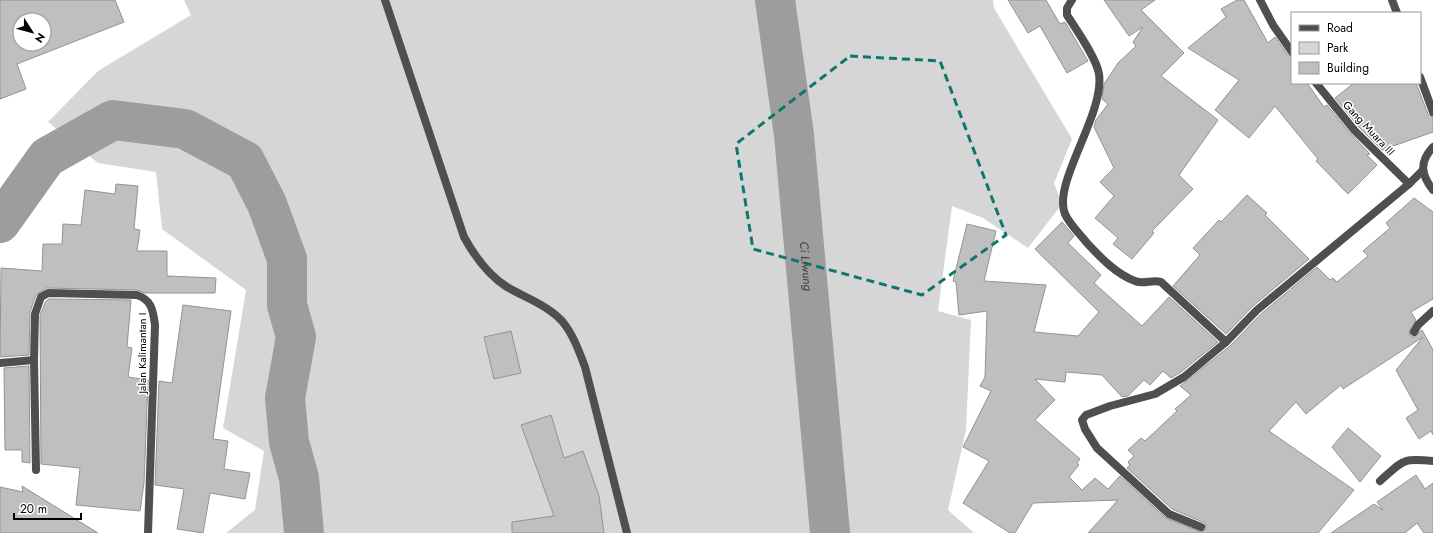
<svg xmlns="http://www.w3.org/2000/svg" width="1433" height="533" viewBox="0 0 1433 533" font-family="Jost,sans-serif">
<rect width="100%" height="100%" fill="#fff"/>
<polygon fill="#d6d6d6" points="184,0 993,0 994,8 1072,139 1054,183 1062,204 1028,248 983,218 952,206 938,311 971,320 966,430 948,510 974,533 226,533 255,510 264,451 223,428 246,290 162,229 156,172 98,163 48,122 98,71 191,15"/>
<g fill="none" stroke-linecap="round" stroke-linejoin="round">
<g stroke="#9d9d9d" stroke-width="40">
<path id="s1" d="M775,0L794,135L830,533"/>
<polyline points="0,223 47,157 113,120 185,129 245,161 267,204 287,259 287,305 296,337 285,398 289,442 299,478 304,533"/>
</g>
</g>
<g fill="#bfbfbf" stroke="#939393" fill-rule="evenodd">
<path d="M0,0H115L124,22L17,64L26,89L0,99ZM20,20H44V44H20Z"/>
<polygon points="1008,0 1046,0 1060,24 1065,22 1088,61 1067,73 1040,26 1028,33"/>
<polygon points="1104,0 1155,0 1141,10 1184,53 1161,76 1218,120 1179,175 1193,189 1152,231 1154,233 1132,259 1113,244 1118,238 1095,218 1114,196 1100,182 1114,168 1094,127 1096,120 1108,104 1102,99 1104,84 1118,63 1136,46 1133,42 1143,27 1129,36"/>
<polygon points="1237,0 1244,0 1268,43 1275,37 1288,55 1292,57 1292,83 1307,83 1324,107 1327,105 1351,134 1370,154 1367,155 1377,165 1348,194 1316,161 1318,159 1275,106 1249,138 1215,110 1239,80 1188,48 1226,17 1221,9"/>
<polygon points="1354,83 1416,83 1428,114 1433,117 1433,132 1382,150 1359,127 1335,98"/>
<polygon points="116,184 138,186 134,229 140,230 137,251 167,251 167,276 216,278 215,293 145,293 137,290 46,288 36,295 30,312 29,355 0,357 1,268 42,271 43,244 62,244 63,224 81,225 85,190 115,194"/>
<polygon points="1247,195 1267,213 1265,215 1309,259 1253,306 1226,334 1173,286 1200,255 1193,248 1219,220 1221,222"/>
<polygon points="1414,198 1433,212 1433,299 1411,312 1416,320 1409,332 1411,337 1414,337 1422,330 1433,350 1433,435 1431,431 1419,439 1406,418 1418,410 1396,370 1423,337 1343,389 1341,385 1306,414 1296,402 1269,431 1354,490 1318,533 1088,533 1118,500 1033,503 1015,533 1010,533 963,503 989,461 963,447 991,391 980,386 985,377 987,311 959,315 956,282 953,281 967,224 996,231 984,281 1046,285 1034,332 1078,336 1099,312 1035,249 1062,222 1074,236 1068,243 1101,275 1094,283 1142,326 1169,297 1218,342 1181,372 1171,378 1163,371 1150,385 1144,380 1128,396 1122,397 1102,375 1066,372 1065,382 1035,379 1055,400 1035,420 1080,459 1077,463 1079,465 1069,477 1082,490 1095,478 1108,489 1120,476 1166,518 1201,532 1206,529 1205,523 1172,509 1127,468 1130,465 1128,462 1134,456 1128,450 1141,438 1145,441 1177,411 1175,409 1191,395 1180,386 1230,346 1261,314 1317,267 1330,280 1333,278 1337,282 1368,256 1363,251 1390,228 1386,223"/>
<polygon points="49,299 131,300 127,347 132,348 128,377 148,380 144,483 140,511 76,505 80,468 41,464 40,315 46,301"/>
<polygon points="183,305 231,311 213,439 228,441 224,469 250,473 245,499 210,493 203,533 177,529 184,489 155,485 159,381 172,383"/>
<polygon points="511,331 521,373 494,379 484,337"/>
<polygon points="29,366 30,463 22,462 22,450 5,450 4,368"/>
<polygon points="551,415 564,458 583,451 599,496 604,533 512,533 512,522 554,516 521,425"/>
<polygon points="1348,428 1381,456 1360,482 1332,447"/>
<polygon points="1416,475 1425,489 1433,483 1433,533 1424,533 1417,523 1405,533 1331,533 1374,504 1383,510 1377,502"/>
<polygon points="22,486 98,533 0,533 0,487 23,492"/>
</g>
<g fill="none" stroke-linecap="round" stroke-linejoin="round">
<path stroke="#4f4f4f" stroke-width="8" d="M385,0L464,237C475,257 488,275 507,287C526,298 547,305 562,321C573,334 579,351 585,367L627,533"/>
<g stroke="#4f4f4f" stroke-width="8">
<path d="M1072,0L1067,8V15C1076,29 1097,59 1099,74C1105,114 1052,183 1065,214C1070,225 1080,234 1087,243C1100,257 1116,274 1135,281C1144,285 1152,279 1161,282L1226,342"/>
<polyline points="1260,0 1273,25 1292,52"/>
<polyline points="1392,0 1397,13"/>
<polyline points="1420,77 1433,112"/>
<polyline points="1316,83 1355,131 1409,184"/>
<path d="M1433,147C1419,162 1421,175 1433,190"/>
<polyline points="1414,332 1418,325 1433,311"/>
<polyline points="0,363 34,360"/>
<path d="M36,470L34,360L35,314L41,297L48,293L137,295C152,300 153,311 155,325L148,533"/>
<path d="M1380,481C1404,460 1401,458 1433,461"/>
<polyline points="1201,527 1169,514 1097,448 1085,429 1082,420 1086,415 1110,406 1155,394 1184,377 1226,342 1257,310 1409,184 1422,171"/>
</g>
</g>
<path fill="none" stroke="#0f766e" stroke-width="3" stroke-dasharray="8 5" stroke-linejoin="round" d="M850,56L940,61L1006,235L922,295L753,249L736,144Z"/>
<g text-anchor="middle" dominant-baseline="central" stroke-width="3" stroke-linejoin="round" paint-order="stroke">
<g font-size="11" fill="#000" stroke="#fff">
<text transform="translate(1369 128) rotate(47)">Gang Muara III</text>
<text transform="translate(142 353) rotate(-90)">Jalan Kalimantan I</text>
</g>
<g font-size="12" font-style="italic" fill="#3e3e3e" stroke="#fff">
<text stroke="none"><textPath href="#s1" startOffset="268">Ci Liwung</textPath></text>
</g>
</g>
<rect x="1291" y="12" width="130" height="72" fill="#ffffff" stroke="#999999"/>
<rect x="1299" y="25" width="20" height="6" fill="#4f4f4f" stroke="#999999"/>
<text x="1327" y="32" font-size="12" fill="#000000">Road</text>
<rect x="1299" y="42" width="20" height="12" fill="#d6d6d6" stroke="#999999"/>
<text x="1327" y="52" font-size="12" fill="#000000">Park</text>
<rect x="1299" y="62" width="20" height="12" fill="#bfbfbf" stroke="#999999"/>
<text x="1327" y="72" font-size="12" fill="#000000">Building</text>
<g transform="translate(32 32) rotate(126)"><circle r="19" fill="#ffffff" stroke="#999999"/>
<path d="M0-3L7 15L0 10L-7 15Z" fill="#000000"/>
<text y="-6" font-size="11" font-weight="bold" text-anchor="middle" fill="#000000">N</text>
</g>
<path d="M14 513v6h67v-6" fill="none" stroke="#000000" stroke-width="2"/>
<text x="20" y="513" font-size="12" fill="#000000" stroke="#ffffff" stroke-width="3" paint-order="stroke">20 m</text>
</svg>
